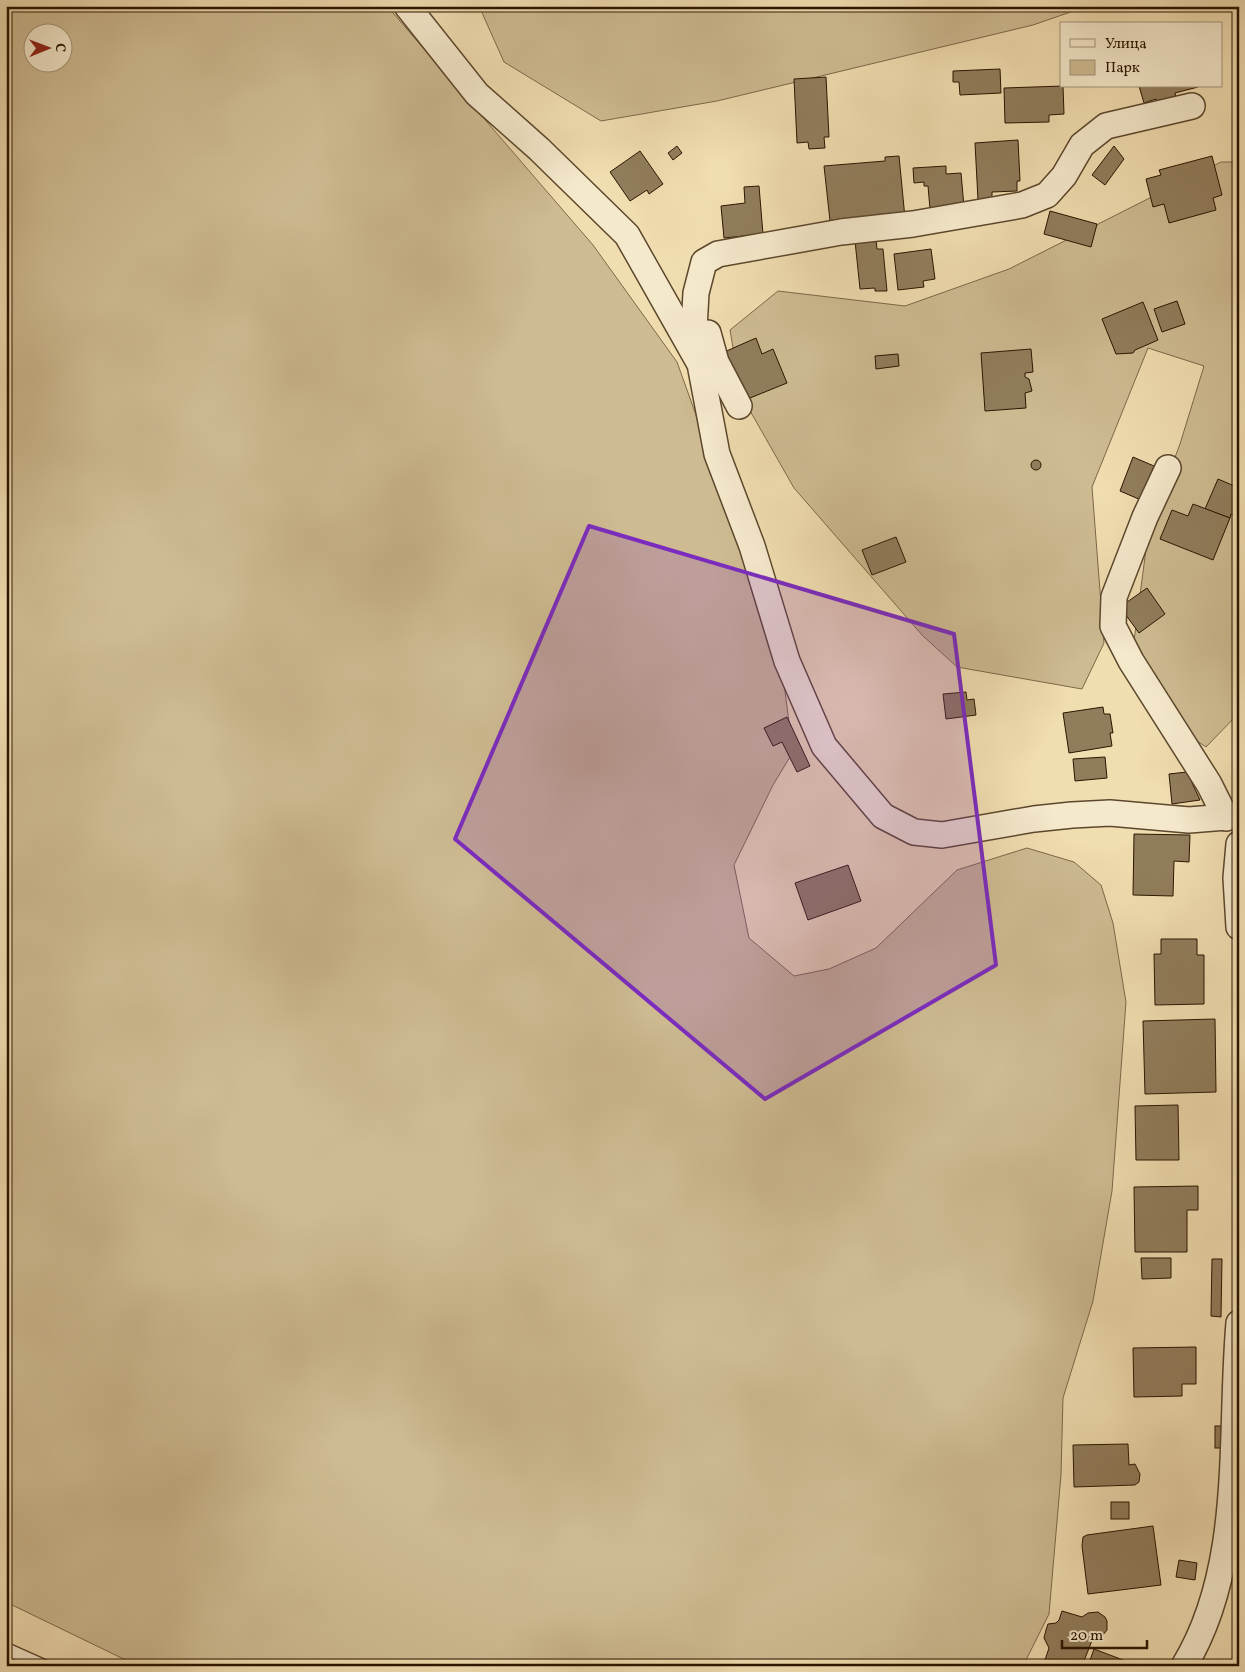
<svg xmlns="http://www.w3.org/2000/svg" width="1245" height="1672" viewBox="0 0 1245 1672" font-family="Vollkorn,serif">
<rect width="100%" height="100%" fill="#f0ddb0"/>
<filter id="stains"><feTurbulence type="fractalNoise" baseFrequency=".004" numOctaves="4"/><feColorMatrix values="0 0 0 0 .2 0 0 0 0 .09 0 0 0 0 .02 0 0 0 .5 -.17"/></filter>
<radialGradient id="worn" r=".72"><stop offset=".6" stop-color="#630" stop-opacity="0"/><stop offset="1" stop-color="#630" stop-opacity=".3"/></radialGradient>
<g fill="#cebb92" stroke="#7c6849" fill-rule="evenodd">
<path d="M6,6H387L593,245L677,362L779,646L793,752L773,785L734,865L749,938L794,976L829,969L876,948L957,870L1027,848L1074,862L1101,885L1113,923L1126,1002L1112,1191L1093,1301L1063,1398L1061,1475L1049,1614L1023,1666H138L6,1602ZM32,32H62V62H32Z"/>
<polygon points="479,6 1088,6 1033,25 717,101 601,121 504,62"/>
<polygon points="1221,162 1239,162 1239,713 1206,747 1156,713 1134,641 1149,526 1180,444 1204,366 1148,348 1092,487 1104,643 1082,689 957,667 922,635 794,488 741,395 730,330 778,291 905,306 1009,269"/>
</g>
<g fill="#917d5c" stroke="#2a1500">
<polygon points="1000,69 1001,93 960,95 959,82 953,82 953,71"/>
<polygon points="826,77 829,137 824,137 825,148 809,149 808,142 797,143 794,79"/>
<polygon points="1063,86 1064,114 1049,115 1049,122 1005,123 1004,88"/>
<polygon points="1139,86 1198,86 1198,87 1175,93 1176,98 1158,103 1156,99 1144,103"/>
<polygon points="1018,140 1020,181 1017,181 1017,191 992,192 992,199 978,200 975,143"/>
<polygon points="677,146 682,153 673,160 668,153"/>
<polygon points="1114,146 1124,159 1105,185 1092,175"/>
<polygon points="640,151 663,184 649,194 647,190 630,201 610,172"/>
<polygon points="899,156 905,218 855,218 830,221 824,166 885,161 885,157"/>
<polygon points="1212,156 1222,195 1213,198 1216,210 1169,223 1164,204 1153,207 1146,179 1161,175 1159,170"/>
<polygon points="946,166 946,174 961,173 964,207 930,209 928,186 924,186 924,182 914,183 913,168"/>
<polygon points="759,186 763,234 724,238 721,206 745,203 744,187"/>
<polygon points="1050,211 1097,224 1091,247 1044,234"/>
<polygon points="876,239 877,249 883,249 887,291 875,291 875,288 860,289 855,241"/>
<polygon points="931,249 935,279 923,281 924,287 898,290 894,254"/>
<polygon points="1177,301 1185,324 1162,332 1154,309"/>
<polygon points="1143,302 1158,340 1135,350 1133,353 1116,354 1102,319"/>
<polygon points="756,338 762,354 773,349 787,383 745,400 722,353"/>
<polygon points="1031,349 1033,372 1025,373 1025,377 1029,379 1032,391 1025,393 1026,408 985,411 981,353"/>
<polygon points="898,354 899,366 876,369 875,356"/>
<polygon points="1133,457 1154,466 1141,500 1120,491"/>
<circle cx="1036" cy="465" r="5"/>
<polygon points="1218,479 1239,488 1239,518 1231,514 1230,518 1205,509"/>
<polygon points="1193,504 1230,518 1213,560 1160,539 1172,510 1188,516"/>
<polygon points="896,537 906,562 872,575 862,550"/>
<polygon points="1147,588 1165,614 1139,633 1120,607"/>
<polygon points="966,692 967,700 974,699 976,715 946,719 943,694"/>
<polygon points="1103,707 1104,714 1110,714 1113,733 1110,733 1112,746 1069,753 1063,713"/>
<polygon points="787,717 810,766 797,772 782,742 773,746 764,728"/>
<polygon points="1105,757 1107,778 1075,781 1073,759"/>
<polygon points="1187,772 1200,800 1172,804 1169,774"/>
<polygon points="1134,834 1190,835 1189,862 1174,861 1173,896 1133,895"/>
<polygon points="848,865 861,901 808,920 795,883"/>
<polygon points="1161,939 1197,939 1197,955 1204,955 1204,1004 1155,1005 1154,954 1161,954"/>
<polygon points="1215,1019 1216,1092 1145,1094 1143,1021"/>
<polygon points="1178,1105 1179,1160 1136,1160 1135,1106"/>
<polygon points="1198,1186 1198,1210 1187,1210 1187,1252 1135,1252 1134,1187"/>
<polygon points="1141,1258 1171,1258 1171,1278 1142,1279"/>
<polygon points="1212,1259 1222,1259 1221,1317 1211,1316"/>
<polygon points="1196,1347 1196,1384 1182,1384 1182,1396 1134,1397 1133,1348"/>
<rect x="1215" y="1426" width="6" height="22"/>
<polygon points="1128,1444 1129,1465 1135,1464 1140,1474 1139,1482 1135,1485 1074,1487 1073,1445"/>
<rect x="1111" y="1502" width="18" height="17"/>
<polygon points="1153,1526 1161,1585 1088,1594 1082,1546 1083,1537 1087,1535"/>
<polygon points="1179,1560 1197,1563 1195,1580 1176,1577"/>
<polygon points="1062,1611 1082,1617 1088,1613 1098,1612 1105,1617 1107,1621 1107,1630 1102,1636 1093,1638 1082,1666 1043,1666 1049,1648 1044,1638 1046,1630 1048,1624 1056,1623 1059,1620"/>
<polygon points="1094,1649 1139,1666 1088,1666"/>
</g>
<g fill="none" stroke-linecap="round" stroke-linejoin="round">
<g stroke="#5c472c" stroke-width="15">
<polyline id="service" points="6,1649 44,1666"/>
</g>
<g stroke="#5c472c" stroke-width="28">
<g id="minor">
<polyline points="407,6 477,94 539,149 627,235 700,364 717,454 752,546 787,661 824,746 883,816 914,832 942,835 1034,819 1072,815 1110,813 1189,820 1239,816"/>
<polyline points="708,333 716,362 739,406"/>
<polyline points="698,354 694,328 696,293 704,262 718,254 841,232 913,224 1022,205 1047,195 1064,176 1082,145 1106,126 1192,106"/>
<polyline points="1168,468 1145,517 1114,597 1113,626 1131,661 1209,784 1226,818"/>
<polyline points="1239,844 1236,878 1239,927"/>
<path d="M1184,1666C1245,1566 1229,1436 1239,1323"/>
</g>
</g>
<use href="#service" stroke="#f5e9cc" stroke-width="12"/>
<use href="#minor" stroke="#f5e9cc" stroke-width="25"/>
</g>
<path fill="#7b2cbf" fill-opacity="0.2" stroke="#7b2cbf" stroke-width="4" stroke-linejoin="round" d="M589,526L954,634L996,965L765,1099L455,839Z"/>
<rect width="1245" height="1672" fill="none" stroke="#f0ddb0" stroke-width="25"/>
<rect x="8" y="8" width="1230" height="1657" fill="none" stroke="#2a1500" stroke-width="2.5"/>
<rect x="12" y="12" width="1220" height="1647" fill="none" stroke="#2a1500"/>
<rect x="1060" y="22" width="162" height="65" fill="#f5e9cc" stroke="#a4947a"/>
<rect x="1070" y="39" width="25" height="8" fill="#f5e9cc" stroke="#a4947a"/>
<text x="1105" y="48" font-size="15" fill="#2a1500">Улица</text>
<rect x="1070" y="60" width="25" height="15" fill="#cebb92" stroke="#a4947a"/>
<text x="1105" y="72" font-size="15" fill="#2a1500">Парк</text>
<g transform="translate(48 48) rotate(89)"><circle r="24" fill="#f5e9cc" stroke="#a4947a"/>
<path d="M0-4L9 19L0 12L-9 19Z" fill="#8f2418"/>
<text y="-8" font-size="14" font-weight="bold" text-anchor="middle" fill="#2a1500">С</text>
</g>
<path d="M1062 1640v8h85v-8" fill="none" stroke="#2a1500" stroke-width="2.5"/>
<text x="1070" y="1640" font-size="15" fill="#2a1500" stroke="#f5e9cc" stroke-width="4" paint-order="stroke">20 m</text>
<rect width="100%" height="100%" filter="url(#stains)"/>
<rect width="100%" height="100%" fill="url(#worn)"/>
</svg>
